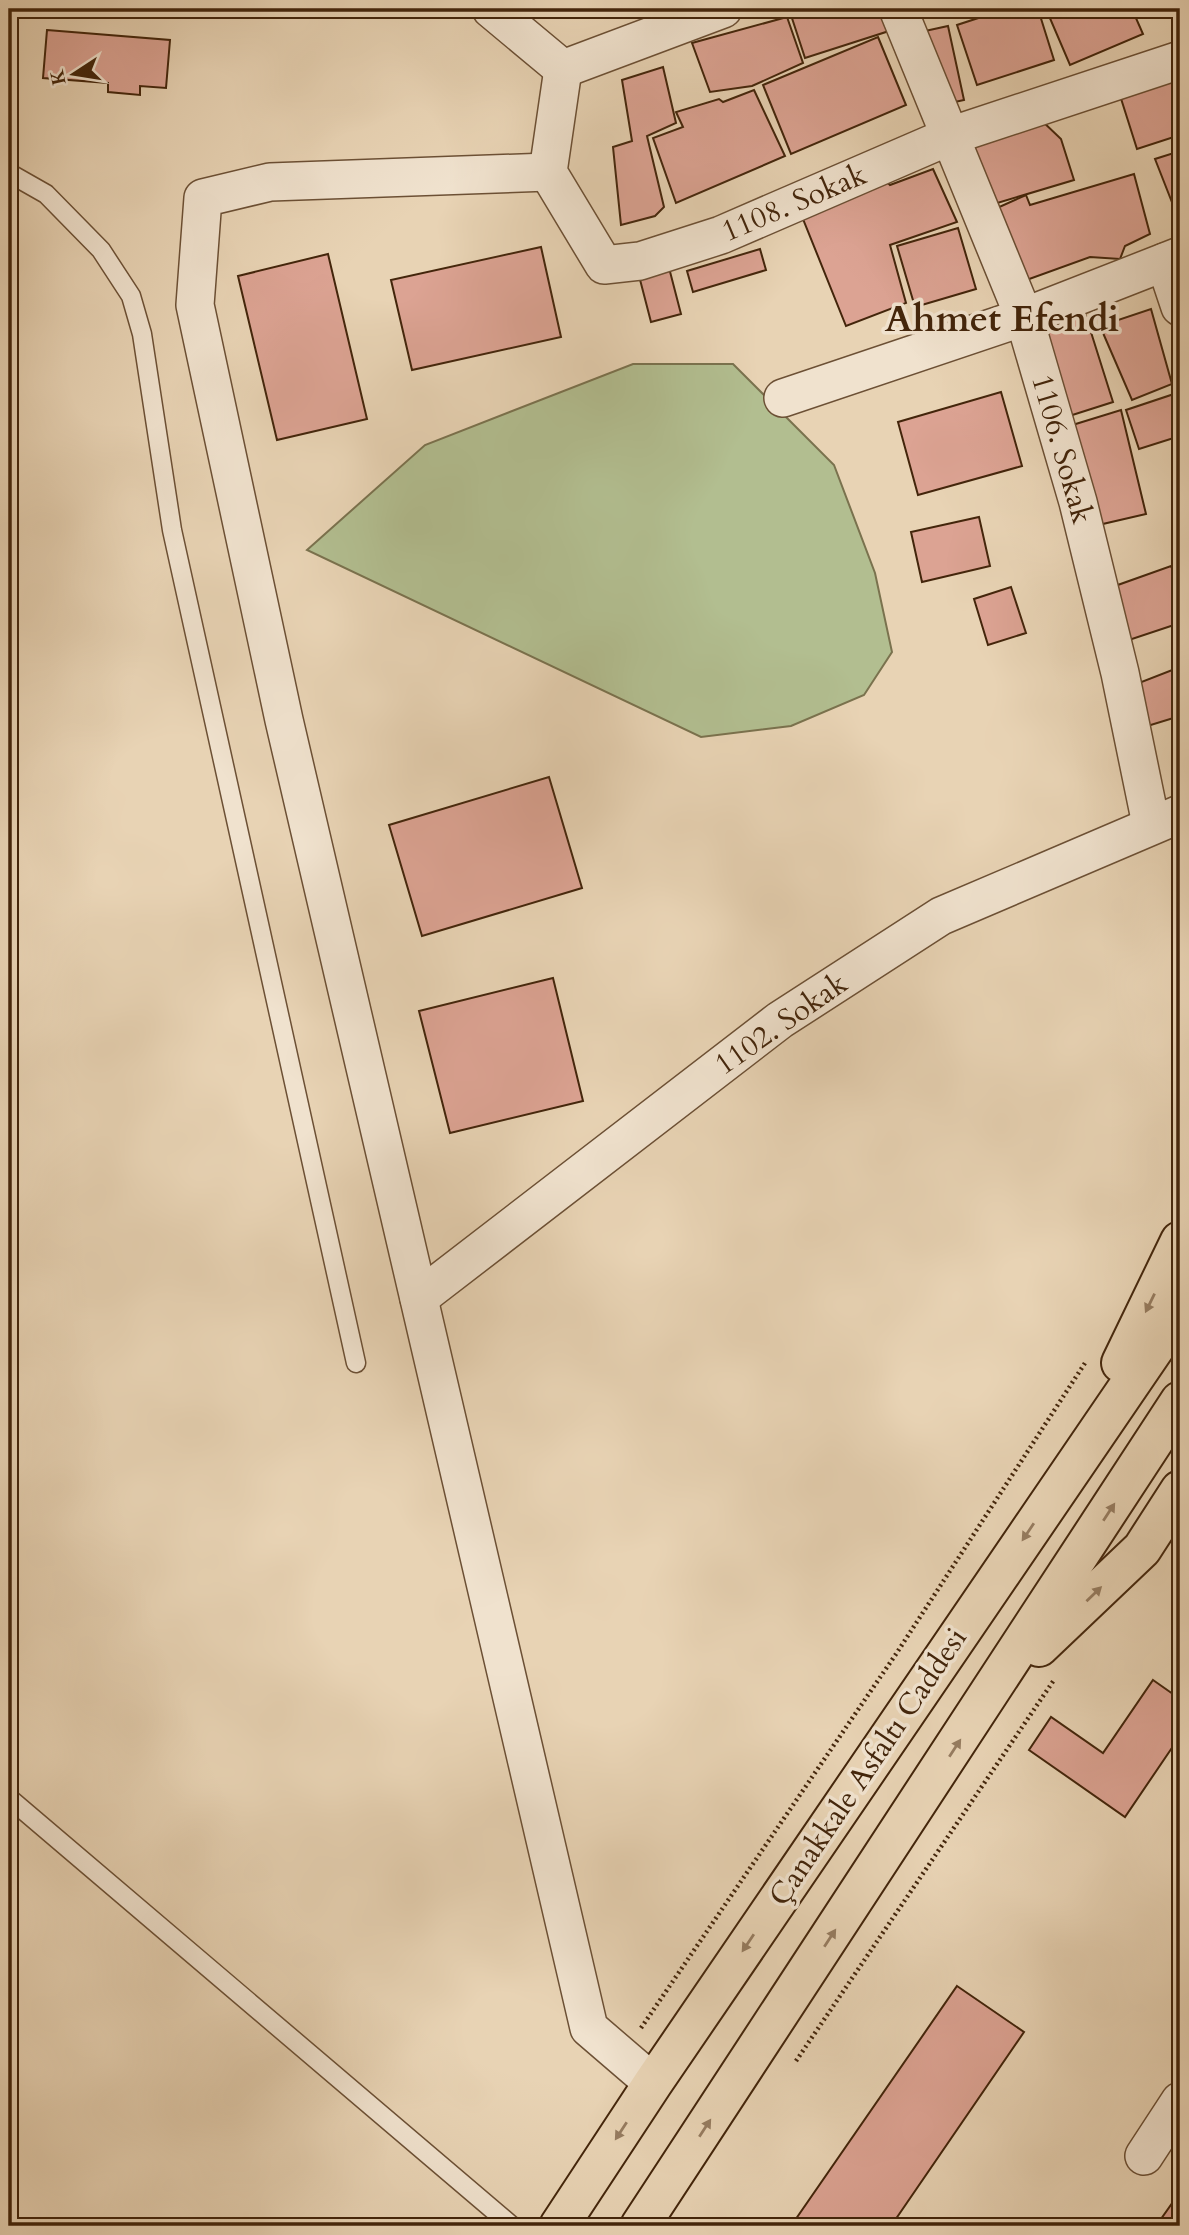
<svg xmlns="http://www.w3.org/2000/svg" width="1189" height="2235" viewBox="0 0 1189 2235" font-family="Cardo,serif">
<rect width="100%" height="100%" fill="#e8d3b4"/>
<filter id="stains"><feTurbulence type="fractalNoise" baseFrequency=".00286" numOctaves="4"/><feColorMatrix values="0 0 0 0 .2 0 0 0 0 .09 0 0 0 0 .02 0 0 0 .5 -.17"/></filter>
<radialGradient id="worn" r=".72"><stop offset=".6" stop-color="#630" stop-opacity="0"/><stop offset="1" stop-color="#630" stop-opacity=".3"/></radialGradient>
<polygon fill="#b2be90" stroke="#7a724e" stroke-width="2" points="633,364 733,364 834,465 875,573 892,652 864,695 791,726 701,737 307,550 425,445"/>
<g fill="#dca393" stroke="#43250b" stroke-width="2">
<polygon points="789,9 882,9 889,31 805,58"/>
<polygon points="1006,9 1038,9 1054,60 977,85 957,25"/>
<polygon points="1046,9 1132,9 1143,34 1070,65"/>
<polygon points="787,17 803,63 752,86 710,92 692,43"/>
<polygon points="948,26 964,100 941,105 925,31"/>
<polygon points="47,30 170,40 166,88 140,86 140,95 108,92 108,83 43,78"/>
<polygon points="878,37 906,105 791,154 763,85"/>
<polygon points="663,67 676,123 647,136 664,207 655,216 621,225 613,147 632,141 622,80"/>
<polygon points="1169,69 1180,114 1180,135 1137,149 1117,86"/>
<polygon points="754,90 785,156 676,203 653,138 683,127 676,112 719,99 723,102"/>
<polygon points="1039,118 1061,139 1074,180 984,207 959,139"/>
<polygon points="1180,151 1180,214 1177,215 1155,159"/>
<polygon points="933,169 957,222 890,245 906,303 846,326 801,214 885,180 890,185"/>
<polygon points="1134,174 1150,234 1125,246 1120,259 1090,257 1021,282 988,212 1026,195 1030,205"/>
<polygon points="958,228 976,289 915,307 897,246"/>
<polygon points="541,247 561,337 412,370 391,280"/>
<polygon points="760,249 766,270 693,292 687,271"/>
<polygon points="328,254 367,419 277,440 238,276"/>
<polygon points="667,260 681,314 651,322 637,268"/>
<polygon points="1151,309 1172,384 1132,400 1100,326"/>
<polygon points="1084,310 1113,402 1063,418 1034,326"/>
<polygon points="1001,392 1022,466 918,495 898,422"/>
<polygon points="1180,392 1180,436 1139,449 1126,410"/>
<polygon points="1121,410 1146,514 1094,526 1066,427"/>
<polygon points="1180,476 1180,496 1178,497 1173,480"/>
<polygon points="979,517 990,566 922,582 911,532"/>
<polygon points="1171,566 1180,589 1180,623 1129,640 1115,586"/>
<polygon points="1011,587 1026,633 988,645 974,599"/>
<polygon points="1180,667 1180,716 1141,728 1131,686"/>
<polygon points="549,777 582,888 422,936 389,825"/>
<polygon points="553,978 583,1101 450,1133 419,1011"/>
<polygon points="1153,1680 1180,1699 1180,1736 1125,1817 1029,1750 1051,1717 1103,1753"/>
<polygon points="957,1986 1024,2032 891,2226 791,2226"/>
<polygon points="1180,2192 1180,2226 1145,2226 1149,2220 1156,2226"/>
</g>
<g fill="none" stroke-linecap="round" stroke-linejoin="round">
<g stroke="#6c5035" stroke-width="21">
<g id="service">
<polyline points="9,173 46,194 101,250 131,296 142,334 172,530 356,1363"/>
<polyline points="9,1798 512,2226"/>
</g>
</g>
<g stroke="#6c5035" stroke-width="40">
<g id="minor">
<polyline points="491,9 563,69"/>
<polyline points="898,9 1024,317 1078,502 1120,673 1151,824"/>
<polyline points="563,69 548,172 604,265 640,261 721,235 950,136 1180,60"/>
<polyline points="563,69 723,9"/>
<polyline points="548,172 270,182 203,198 195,305 284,720 589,2028 653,2083"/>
<polyline points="1165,262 1180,307"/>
<polyline points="783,398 1024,317 1180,256"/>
<polyline points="419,1298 780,1020 941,916 1180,814"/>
<polyline points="1144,2156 1180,2101"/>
</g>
</g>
<g stroke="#43250b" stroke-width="42">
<g id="trunk">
<polyline points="1121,1363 1180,1241"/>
<polyline points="1039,1647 1142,1549 1180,1490"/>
<polyline points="559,2226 653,2083 1180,1311"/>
<polyline points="640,2226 1180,1401"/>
</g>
</g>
<g stroke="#43250b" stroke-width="4.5" stroke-dasharray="2 3.5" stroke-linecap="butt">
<polyline points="641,2028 896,1654 1085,1363"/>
<polyline points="796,2061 1054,1680"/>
</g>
<use href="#service" stroke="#f0e2ce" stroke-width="18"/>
<use href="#minor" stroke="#f0e2ce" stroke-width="37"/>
<use href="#trunk" stroke="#e8d3b4" stroke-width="38"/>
</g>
<defs><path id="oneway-solid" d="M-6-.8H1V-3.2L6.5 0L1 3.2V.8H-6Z" transform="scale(1.75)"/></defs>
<g fill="#967c60">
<use href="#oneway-solid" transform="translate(1150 1303) rotate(116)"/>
<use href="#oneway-solid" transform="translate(1109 1512) rotate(-57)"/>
<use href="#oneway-solid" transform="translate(1028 1532) rotate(124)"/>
<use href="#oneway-solid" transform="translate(1094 1594) rotate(-44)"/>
<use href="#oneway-solid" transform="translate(955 1748) rotate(-57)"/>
<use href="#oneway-solid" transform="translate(830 1938) rotate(-57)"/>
<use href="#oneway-solid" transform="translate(748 1943) rotate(124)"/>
<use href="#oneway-solid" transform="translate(705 2128) rotate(-57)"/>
<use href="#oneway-solid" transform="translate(621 2131) rotate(123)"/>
</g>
<g text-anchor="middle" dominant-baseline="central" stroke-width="7" stroke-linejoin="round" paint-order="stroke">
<g font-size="30" fill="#43250b" stroke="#f0e2ce">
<text transform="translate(794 203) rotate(-23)">1108. Sokak</text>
<text transform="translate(1062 449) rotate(74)">1106. Sokak</text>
<text transform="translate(781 1024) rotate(-35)">1102. Sokak</text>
<text transform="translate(868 1767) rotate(-56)">Çanakkale Asfaltı Caddesi</text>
</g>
<g font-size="37" font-weight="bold" fill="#43250b" stroke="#f0e2ce">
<text x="1002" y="319">Ahmet Efendi</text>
</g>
</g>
<rect width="1189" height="2235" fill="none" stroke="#e8d3b4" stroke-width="35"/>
<rect x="10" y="10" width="1168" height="2214" fill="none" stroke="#43250b" stroke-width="3.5"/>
<rect x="18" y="18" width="1154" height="2200" fill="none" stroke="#43250b" stroke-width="2"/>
<g transform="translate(74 74) rotate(258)" stroke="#f0e2ce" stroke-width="5" paint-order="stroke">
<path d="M0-5L12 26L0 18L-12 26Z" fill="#43250b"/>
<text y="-10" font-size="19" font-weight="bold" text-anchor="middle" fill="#43250b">K</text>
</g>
<rect width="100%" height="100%" filter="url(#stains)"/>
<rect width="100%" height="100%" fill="url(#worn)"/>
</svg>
